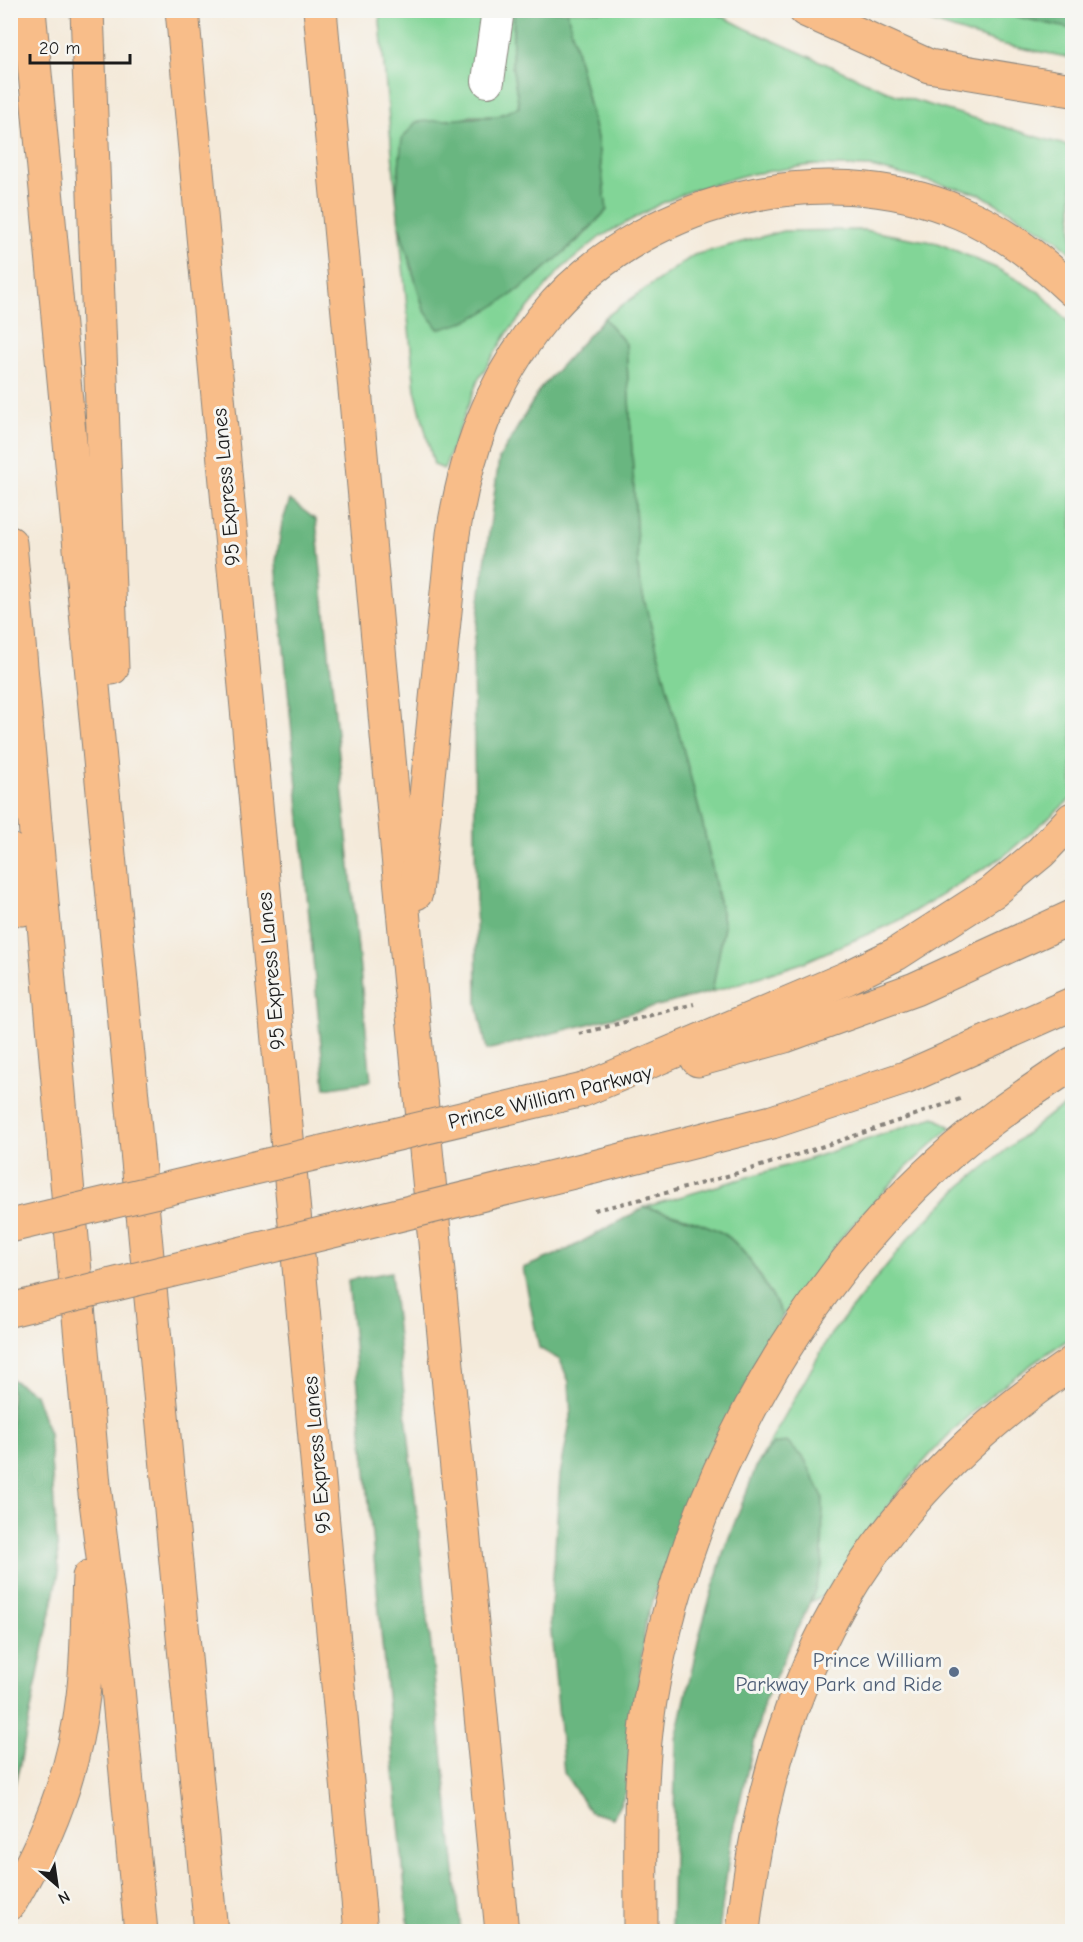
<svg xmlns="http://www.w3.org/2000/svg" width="1083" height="1942" viewBox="0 0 1083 1942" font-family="'Comic Neue',sans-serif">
<rect width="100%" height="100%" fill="#f6f6f2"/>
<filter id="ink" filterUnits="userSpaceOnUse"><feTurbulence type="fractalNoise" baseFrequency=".0167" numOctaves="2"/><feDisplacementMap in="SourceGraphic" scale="12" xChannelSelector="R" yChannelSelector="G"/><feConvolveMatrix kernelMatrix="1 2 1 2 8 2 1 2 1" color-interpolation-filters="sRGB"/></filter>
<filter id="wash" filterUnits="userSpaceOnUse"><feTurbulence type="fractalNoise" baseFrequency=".008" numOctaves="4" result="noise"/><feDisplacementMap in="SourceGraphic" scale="24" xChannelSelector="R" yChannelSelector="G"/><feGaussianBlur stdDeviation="1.35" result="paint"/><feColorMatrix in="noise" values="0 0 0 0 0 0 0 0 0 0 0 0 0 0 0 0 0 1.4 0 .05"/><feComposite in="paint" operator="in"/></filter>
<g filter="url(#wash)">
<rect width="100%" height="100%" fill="#f4eada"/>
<g fill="#82d597" stroke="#4f785a" stroke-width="1.5">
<polygon points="379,11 514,11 512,65 519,107 498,116 471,116 402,140 396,196"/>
<polygon points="567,11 712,11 745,28 896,95 1072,147 1072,254 1056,239 980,194 871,167 811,165 745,175 690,191 658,205 600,237 559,271 508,332 478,380 444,469 434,465 415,390 399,225 424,310 511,295 581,238 607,210 597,138"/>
<polygon points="897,11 1005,11 1014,16 1072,29 1072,58 1000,44"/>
<polygon points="864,230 938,243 996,268 1041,293 1072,326 1072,798 1004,856 900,920 802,963 712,992 724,926 703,825 639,580 626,344 604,318 694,255 783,231"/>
<path d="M1072,1102V1337C1020,1370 970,1410 929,1456C890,1499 858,1548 825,1595L810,1602L822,1566L773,1444L756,1467L831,1334L908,1239L961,1186L1052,1113Z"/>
<path d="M934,1117L951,1127L904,1170L846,1232L783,1316C770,1293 747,1248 724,1234C701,1221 671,1214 645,1207L806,1160Z"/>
</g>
<g fill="#69b680" stroke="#42694e" stroke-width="1.5">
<path d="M514,11H567L597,138L607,210C569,250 493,322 438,329L424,310L399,225L396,196L402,139L416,122L498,116L519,107L512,65Z"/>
<polygon points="1005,11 1072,11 1072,29 1014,16"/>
<polygon points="604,318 626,344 639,580 703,825 724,926 712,992 487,1050 477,1004 473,652 499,459 540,389"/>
<polygon points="290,500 316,520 371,1081 325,1088 276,562 282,523"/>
<path d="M645,1207C671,1214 701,1221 724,1234C747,1248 770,1293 783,1316L695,1482L646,1620L627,1790L613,1818L590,1812L564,1773L550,1621L560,1475L571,1417L569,1382L560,1360L539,1348L523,1268L565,1251Z"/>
<polygon points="391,1272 453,1853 461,1931 409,1931 348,1280"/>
<polygon points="11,1379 35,1394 49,1434 59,1572 20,1764 11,1797"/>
<polygon points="787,1442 805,1460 823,1497 822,1566 814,1593 764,1702 732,1834 719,1931 671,1931 676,1739 700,1633 723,1553 756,1467 773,1444"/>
</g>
</g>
<g filter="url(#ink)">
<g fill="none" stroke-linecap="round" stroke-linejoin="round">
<g stroke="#88837b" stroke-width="34">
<polyline id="minor" points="488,81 498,10"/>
</g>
<g stroke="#88837b" stroke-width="35">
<g id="highway">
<polyline points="29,10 211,1932"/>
<polyline points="87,10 112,668"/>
<polyline points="182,10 361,1932"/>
<polyline points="320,10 408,964 502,1932"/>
<polyline points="805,10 929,66 1072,90"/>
<polyline points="10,543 94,1485 114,1646 141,1932"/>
<polyline points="10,850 22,909"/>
<path d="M416,893L453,534C466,454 490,383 542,319C638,200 820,153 961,213C1004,231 1039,259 1072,290"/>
<polyline points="698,1060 785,1036 915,989 1072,917"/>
<polyline points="583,1090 847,978 896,954 994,891 1041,852 1072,819"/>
<polyline points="590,1168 772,1122 905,1078 1072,1004"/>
<path d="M10,1903C48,1839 75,1771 83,1696C88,1657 87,1616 89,1577"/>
<path d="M641,1932C641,1855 638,1777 650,1701C684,1498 788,1300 941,1161C981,1124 1027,1094 1072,1064"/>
<path d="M743,1932C769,1681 862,1505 1072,1363"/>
</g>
</g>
<g stroke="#88837b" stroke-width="4" stroke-dasharray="4.5 4.5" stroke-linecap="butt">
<polyline points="579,1034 694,1004"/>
<path d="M594,1210C719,1183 839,1142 960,1099"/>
</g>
<use href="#minor" stroke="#fff" stroke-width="32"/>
<use href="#highway" stroke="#f8bd89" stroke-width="33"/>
<g stroke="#88837b" stroke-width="35" stroke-linecap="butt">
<g id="highway-bridge">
<polyline points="10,1226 583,1090"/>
<polyline points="10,1310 590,1168"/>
</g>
</g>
<use href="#highway-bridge" stroke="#f8bd89" stroke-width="33"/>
</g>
</g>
<circle fill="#5c6f8a" stroke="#f6f6f2" stroke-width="2" cx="954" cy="1672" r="6"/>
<g text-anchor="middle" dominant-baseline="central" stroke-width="6" stroke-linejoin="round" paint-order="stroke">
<g font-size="21" fill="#1c1c1c" stroke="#f6f6f2">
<text transform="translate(226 487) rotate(-95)">95 Express Lanes</text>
<text transform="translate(271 971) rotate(-95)">95 Express Lanes</text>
<text transform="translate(550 1097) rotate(-14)">Prince William Parkway</text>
<text transform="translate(317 1455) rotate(-95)">95 Express Lanes</text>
</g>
<g font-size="21" fill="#4e5e75" stroke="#f6f6f2" text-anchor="end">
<text x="942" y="1660">Prince William<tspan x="942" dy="24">Parkway Park and Ride</tspan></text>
</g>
</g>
<rect width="1083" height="1942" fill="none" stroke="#f6f6f2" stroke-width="36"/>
<g transform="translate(57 1885) rotate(151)" stroke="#f6f6f2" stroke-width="4.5" paint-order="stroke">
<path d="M0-4.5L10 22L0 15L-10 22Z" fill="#1c1c1c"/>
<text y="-9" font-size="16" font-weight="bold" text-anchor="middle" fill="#1c1c1c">N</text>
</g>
<path d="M30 54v9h100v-9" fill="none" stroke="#1c1c1c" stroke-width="3"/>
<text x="39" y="54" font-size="18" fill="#1c1c1c" stroke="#f6f6f2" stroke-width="4.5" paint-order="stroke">20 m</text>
</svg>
